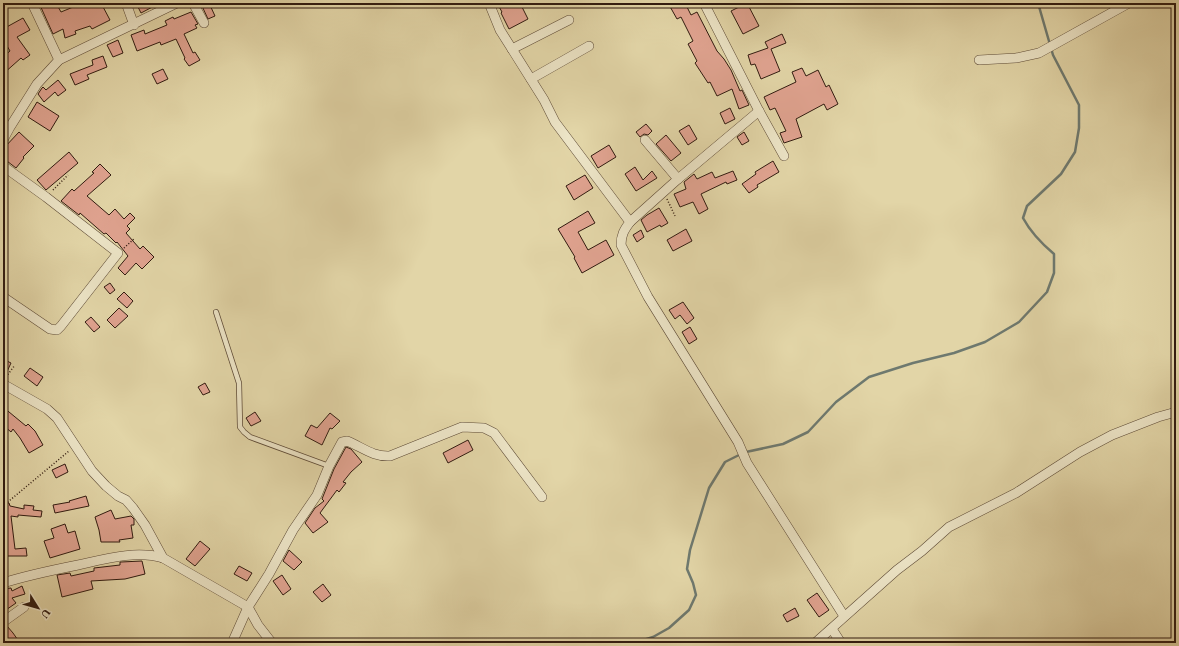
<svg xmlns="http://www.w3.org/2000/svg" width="1179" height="646" viewBox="0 0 1179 646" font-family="'EB Garamond',serif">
<rect width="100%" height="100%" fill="#e2d5a7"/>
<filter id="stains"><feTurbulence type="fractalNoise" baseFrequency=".005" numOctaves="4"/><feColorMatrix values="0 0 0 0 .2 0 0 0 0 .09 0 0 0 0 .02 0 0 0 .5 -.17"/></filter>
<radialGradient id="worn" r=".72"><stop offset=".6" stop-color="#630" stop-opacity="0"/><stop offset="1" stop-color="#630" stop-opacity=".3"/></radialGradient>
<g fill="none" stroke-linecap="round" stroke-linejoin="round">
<g stroke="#6e796f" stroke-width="2.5">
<path d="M746,452L783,444L808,432L836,402L869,377L913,363L954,353L985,342L1019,322L1047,292L1054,273V254C1041,243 1031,233 1023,218L1027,206L1061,174L1075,152L1079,128V105L1053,55L1038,3"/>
<polyline points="634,643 653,637 669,628 689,610 696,595 693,583 687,569 690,550 709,488 725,462 741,454"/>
</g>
</g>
<g fill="#e0a390" stroke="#311b10">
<polygon points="39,3 56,3 61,12 83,3 101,3 110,20 92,29 90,26 75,31 76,34 65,38 63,29 53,34"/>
<polygon points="136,3 160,3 141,13"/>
<polygon points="209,3 215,16 208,19 202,6"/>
<polygon points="497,3 520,3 528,19 509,29 501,13 502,12"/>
<polygon points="668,3 685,3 691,15 697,12 717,51 724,59 731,70 740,91 742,90 749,105 739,109 732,89 717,96 710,82 708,83 695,63 697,61 688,44 693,41 681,17 677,19"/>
<polygon points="747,3 759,26 743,34 731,11"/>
<polygon points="191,12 198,24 195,25 197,28 184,34 193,53 195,52 200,60 189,66 184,59 185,58 176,39 161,45 160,42 137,51 131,35 144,30 145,34 167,25 165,21 173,17 174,19"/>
<polygon points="23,18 30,30 17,37 30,55 23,60 21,58 3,74 3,57 10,51 3,39 3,29"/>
<polygon points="782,34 786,43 771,49 780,71 761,79 755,64 751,65 748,55 768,48 765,42"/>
<polygon points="118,40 123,53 113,57 107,45"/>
<polygon points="103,56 107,67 87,75 89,79 75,85 70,74 93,65 92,60"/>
<polygon points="802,68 806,76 818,70 826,87 829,85 838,104 827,110 824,104 796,119 802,137 784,143 780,133 786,131 775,108 770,110 764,97 796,82 792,72"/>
<polygon points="163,69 168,79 157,84 152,74"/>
<polygon points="58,80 66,90 58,96 55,92 44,102 38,94 42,88 43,87 46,90"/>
<polygon points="37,102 59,116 50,131 28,117"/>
<polygon points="730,108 735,119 725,124 720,113"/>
<polygon points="646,124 652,131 648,135 644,134 640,137 636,132"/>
<polygon points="689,125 697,139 688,145 679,131"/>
<polygon points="19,132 34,146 23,157 24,158 16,168 3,158 3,149"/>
<polygon points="744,132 749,141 742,145 737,137"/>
<polygon points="666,135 681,153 671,161 656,144"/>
<polygon points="609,145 616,157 598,168 591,156"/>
<polygon points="69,152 78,163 46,190 37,180"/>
<polygon points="773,161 779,172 757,185 758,187 749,193 742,184 756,174 755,172"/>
<polygon points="100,164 111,175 87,196 109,215 115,209 124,219 130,213 135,218 127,226 130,229 126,233 140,249 143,246 154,257 142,269 136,263 125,275 118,268 128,256 117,242 116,243 106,233 104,234 80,213 79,215 61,201 72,189 74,191 94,173 92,172"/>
<polygon points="635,167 643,180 652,171 657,178 636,191 625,174"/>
<polygon points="733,171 737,180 727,184 726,182 701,194 708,209 699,214 693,202 680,207 674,194 686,189 684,182 694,174 697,179 712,172 715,178"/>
<polygon points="585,175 593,188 574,200 566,186"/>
<polygon points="659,208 668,223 661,227 660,225 647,232 641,220 647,215"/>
<polygon points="588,211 595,223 578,232 588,250 606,240 614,255 582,273 574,258 575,257 558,229"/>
<polygon points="686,229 692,241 673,251 667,240"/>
<polygon points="641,230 644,237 637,242 633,235"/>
<polygon points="110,283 115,290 110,294 104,287"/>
<polygon points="124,292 133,301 127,308 117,299"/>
<polygon points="683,302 694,318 687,324 680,315 675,319 669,310"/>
<polygon points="119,308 128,316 115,328 107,320"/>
<polygon points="91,317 100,327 94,332 85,322"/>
<polygon points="690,327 697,339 689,344 682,332"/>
<polygon points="3,359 11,363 4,378 3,378"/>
<polygon points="30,368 43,377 37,386 24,376"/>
<polygon points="205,383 210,392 203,395 198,387"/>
<polygon points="3,407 26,426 28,424 35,431 43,445 29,453 20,438 13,429 11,432 3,425"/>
<polygon points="255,412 261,421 251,426 246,418"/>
<polygon points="330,413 340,421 332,429 330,428 322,445 305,436 311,425 317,428"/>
<polygon points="468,440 473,450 448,463 443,453"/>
<polygon points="346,447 351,449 362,462 351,472 343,482 346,483 339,492 337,490 320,513 328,522 313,533 305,523 315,508 324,501 322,499 334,469"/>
<polygon points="65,464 68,472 56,478 52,470"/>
<polygon points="86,496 89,506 55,513 53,505 70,502 69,501"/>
<polygon points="7,503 9,503 10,506 24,509 24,505 34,506 33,510 42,511 41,517 18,515 18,517 11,516 15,549 26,548 27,556 3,556 3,550 7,550 6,540 5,540 3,525"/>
<polygon points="111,510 115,519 131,516 134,519 134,525 131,525 133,538 119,540 120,542 101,542 99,530 95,517"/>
<polygon points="65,524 68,533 75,531 80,549 50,558 44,541 54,538 51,529"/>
<polygon points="200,541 210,549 195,566 186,559"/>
<polygon points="289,550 302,562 294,570 283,561"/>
<polygon points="142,561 145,574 125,579 91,581 93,589 62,597 57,575 70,573 71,576 94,571 94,568 120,565 120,562 121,562"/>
<polygon points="239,566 252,573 247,581 234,574"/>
<polygon points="282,575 291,589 283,595 273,581"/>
<polygon points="323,584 331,595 322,602 313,592"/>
<polygon points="22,586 25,594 12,598 16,603 3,612 3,589 11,588 12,591"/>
<polygon points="817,593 829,610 819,617 807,600"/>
<polygon points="795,608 799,616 787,622 783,615"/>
<polygon points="7,626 13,633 20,643 3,643 3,628"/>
</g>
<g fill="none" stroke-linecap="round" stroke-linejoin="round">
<g stroke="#5d4a36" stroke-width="6">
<polyline id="lane" points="216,312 239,383 240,427 244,432 250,437 329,466"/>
</g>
<g stroke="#5d4a36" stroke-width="10">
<g id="street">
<polyline points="32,3 59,60"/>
<polyline points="126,3 134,25"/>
<polyline points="193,3 204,23"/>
<path d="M489,3L500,30L544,100L555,122L630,222C624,230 621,235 621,245L648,297L738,442L747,463L844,616"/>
<polyline points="704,3 759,111 784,156"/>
<polyline points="512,49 569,20"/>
<polyline points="979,60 1016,58 1039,53 1129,3"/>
<polyline points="531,79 589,46"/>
<polyline points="3,140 10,127 37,84 59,60 177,3"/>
<polyline points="645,140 678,179"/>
<polyline points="3,166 46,197 118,253 61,326 57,330 50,329 3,297"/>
<polyline points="630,222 678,179 759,111"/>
<polyline points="3,384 47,409 57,418 92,471 106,486 118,496 126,500 133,508 145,525 163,558"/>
<path d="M3,583C28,575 53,570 78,565C105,559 136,550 163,558L248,607L258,625L272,643"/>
<polyline points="3,622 24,607"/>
<polyline points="832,629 841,643"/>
<path d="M232,643L248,607L269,574L293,530L317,495L329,466L342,442L347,441C362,447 373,457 390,456L462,427L484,428L494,433L542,497"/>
<polyline points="815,643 897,570 922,551 949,527 1016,493 1080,452 1112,435 1158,417 1176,412"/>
</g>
</g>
<g stroke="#311b10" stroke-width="1.5" stroke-dasharray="1 2" stroke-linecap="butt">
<polyline points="716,6 722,3"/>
<polyline points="53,190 68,175"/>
<polyline points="667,199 675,216"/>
<polyline points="124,248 135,238"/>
<polyline points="6,377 15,365"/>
<polyline points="3,506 69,451"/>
</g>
<use href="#lane" stroke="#ece4c6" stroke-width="4.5"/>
<use href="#street" stroke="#ece4c6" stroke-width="9"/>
</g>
<rect width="1179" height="646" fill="none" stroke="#e2d5a7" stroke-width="16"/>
<rect x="4" y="4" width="1171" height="638" fill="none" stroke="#311b10" stroke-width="2"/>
<rect x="8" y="8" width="1163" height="630" fill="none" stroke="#311b10"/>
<g transform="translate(38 608) rotate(127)" stroke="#ece4c6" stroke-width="3" paint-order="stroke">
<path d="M0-3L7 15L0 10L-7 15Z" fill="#311b10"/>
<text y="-6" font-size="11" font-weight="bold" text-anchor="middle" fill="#311b10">U</text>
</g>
<rect width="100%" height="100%" filter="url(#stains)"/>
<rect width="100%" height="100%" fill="url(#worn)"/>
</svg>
